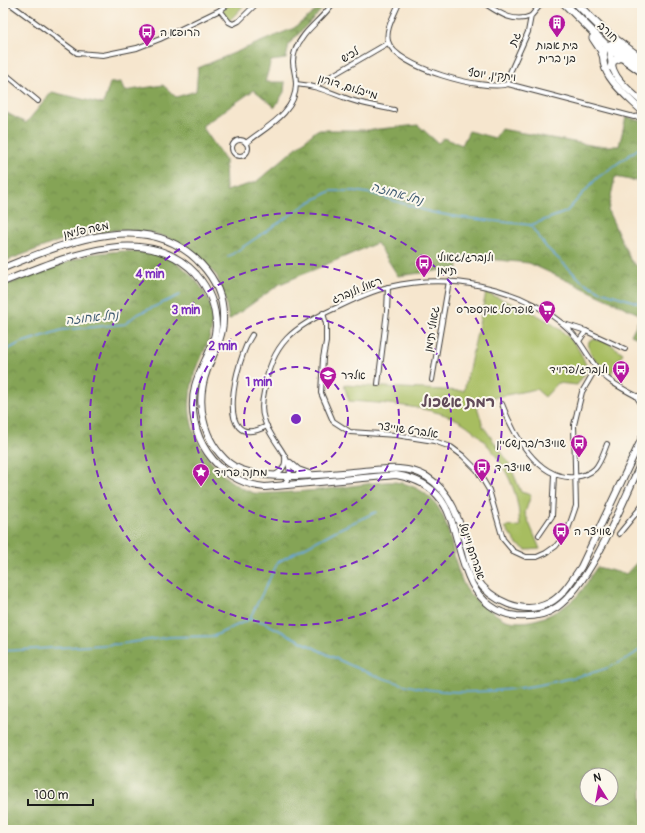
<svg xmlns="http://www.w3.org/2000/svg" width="645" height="833" viewBox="0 0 645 833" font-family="Pangolin,'Playpen Sans Hebrew',sans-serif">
<defs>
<pattern id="forest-crowns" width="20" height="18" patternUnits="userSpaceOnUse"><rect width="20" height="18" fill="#85a457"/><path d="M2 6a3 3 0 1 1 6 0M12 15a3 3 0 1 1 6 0" fill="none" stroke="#6c8547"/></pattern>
</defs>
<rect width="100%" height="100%" fill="#fbf7ec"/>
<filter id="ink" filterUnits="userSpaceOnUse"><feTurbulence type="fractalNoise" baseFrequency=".025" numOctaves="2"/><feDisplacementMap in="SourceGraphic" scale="8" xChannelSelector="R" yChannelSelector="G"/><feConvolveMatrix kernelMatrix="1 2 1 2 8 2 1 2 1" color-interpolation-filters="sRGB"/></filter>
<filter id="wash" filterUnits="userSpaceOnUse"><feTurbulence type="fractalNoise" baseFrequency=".012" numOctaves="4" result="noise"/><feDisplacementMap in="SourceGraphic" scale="16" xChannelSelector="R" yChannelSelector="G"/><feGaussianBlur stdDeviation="0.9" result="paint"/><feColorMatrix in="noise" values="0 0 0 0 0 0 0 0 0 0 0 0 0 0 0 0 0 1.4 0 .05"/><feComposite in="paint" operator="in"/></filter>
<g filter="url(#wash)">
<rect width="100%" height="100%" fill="#f6e6ce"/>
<g fill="url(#forest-crowns)" stroke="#50603a" fill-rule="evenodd">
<polygon points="316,3 328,3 289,44 286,59 271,61 265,82 285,82 284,92 275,107 254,90 202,126 225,160 226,191 256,182 317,130 369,130 418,125 438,143 444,138 462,145 469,131 495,138 501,129 596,146 619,146 626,117 642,121 642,182 615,177 608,211 631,261 642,270 642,340 631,335 641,315 529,263 457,256 458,268 398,276 377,243 280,284 229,320 225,299 217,276 194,252 172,239 149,232 118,230 75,235 3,262 3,111 26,123 52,92 103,104 110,83 121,82 124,91 163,85 176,97 196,91 198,68 294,28 318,9"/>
<path d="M122,251C138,252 158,252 172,260C194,273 216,300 212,327C209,344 200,358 195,374C184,407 190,435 211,462C221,475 237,488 254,493C260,494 268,493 274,493C303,492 331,489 359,485C376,483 393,479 409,485C455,502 446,546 463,583C469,596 480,605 493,612C497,615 502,619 506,620C531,627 560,613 577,596C585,588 590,576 597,567L626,574L642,557V830H3V286L90,254ZM587,775H611V799H587Z"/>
</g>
<g fill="#a7bd61" stroke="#626c3e">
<polygon points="232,3 246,3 229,21 222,10"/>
<path d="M486,293C516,305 551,317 573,342C580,350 584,361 588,369L577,385L558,383L545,397L536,389L491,398L476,403L483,426L509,463L521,492L531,495L525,513L540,549L526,550L517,544L505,527L520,526C519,518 519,510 517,502C512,474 487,438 463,423C435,406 381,403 349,401L344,385L464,391Z"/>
<path d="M593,339L607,342L623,353L610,375C601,367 586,354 589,341Z"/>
</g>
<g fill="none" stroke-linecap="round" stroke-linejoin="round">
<g stroke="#69a7db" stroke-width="1.5">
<polyline points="531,226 546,247 583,282 600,291 642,304"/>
<polyline points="228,257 308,203 331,191 355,191 373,194 430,212 458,217 531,225 566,212 597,178 642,146"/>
<polyline points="3,352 20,343 62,330 125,324 136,315 180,295"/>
<polyline points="250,618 278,562 337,530 376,512"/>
<path d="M3,651L119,644L170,637L214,636L250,619L263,622C311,646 367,678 419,688C465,696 513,691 558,681C589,674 617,669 642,648"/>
</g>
</g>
</g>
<g filter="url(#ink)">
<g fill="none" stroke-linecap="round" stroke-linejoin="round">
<g stroke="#3d3a37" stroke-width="6">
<g id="street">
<polyline points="9,3 77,53 103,55 137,48 160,39 220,10 230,3"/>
<path d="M399,3C395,14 385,29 388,41C394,67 485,92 508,84L634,117L642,116"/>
<path d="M484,3C498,12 513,24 531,16"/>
<polyline points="220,10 229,22 233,24 239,21 257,3"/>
<polyline points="3,72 38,101"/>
<polyline points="321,82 388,43"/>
<path d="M296,84C316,86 324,90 343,97C359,104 377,106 394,110"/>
<polyline points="508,84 508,77 528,32 531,16 542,3"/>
<circle cx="240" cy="148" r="8"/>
<path d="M246,143C266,127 296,113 296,84C296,71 290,65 295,51C302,31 322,20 333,3"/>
<polyline points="323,313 326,324 326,342 323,358 321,393 333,421 350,432 396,435 434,441 451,447 463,456 477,470 489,490 503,539 513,551 526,557 537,557 546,553 556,546 567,532 576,506 574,425 582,392 596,368"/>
<polyline points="564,324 586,331"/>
<path d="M252,335C237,357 211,455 267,426"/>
<polyline points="579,341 586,331 625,349"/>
<polyline points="432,380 449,281"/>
<polyline points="378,384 387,311 388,287"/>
<path d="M502,404C513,433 537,480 574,477C598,474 599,464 607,444"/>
<path d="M275,475C283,470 286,466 285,456"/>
<path d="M283,485L290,476C290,452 270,441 264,419C261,411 262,401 264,392C271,343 294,326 338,307C354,299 371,291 389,287C447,273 516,285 563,324C578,336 585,352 596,367C606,381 625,390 640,398"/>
<polyline points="619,534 642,506"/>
<polyline points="539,535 552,516 554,475"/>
</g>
</g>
<g stroke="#3d3a37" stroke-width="8">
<g id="secondary">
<path d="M607,46C592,71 627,96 642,111"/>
<path d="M611,48C608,75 623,85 642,102"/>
<path d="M3,268C63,244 148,206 201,264C216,280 224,298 223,320C223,338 213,354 207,370C195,402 202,440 229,463C254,484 330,474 363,471C384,469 408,465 427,477C454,494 460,524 468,553C470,561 472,570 476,578C491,601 523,616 549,603C563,596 572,580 581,567L642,438"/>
<path d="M3,282C59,260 145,219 196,274C209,289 216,306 216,326C215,348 200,366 195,386C184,434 216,482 265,487L396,475C462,486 448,537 472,584C481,601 497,614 517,616C530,617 546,615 557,607C592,582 623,501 642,461"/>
<polyline points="638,397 642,403"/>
<polyline points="290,463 298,470 309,474"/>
</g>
</g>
<g stroke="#3d3a37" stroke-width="9">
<g id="primary">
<polyline points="564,3 611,50 642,72"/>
<polyline points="576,3 602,29 642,59"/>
<polyline points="593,38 601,50 604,58"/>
<polyline points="607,46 612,44 642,65"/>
<polyline points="611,67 613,61 621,57"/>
</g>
</g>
<use href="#street" stroke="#fff" stroke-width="4"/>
<use href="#secondary" stroke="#fff" stroke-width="6"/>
<use href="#primary" stroke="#fff" stroke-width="7"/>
</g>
</g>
<g fill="none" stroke="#7b2cbf" stroke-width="2" stroke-dasharray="7 5">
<circle cx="296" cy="419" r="52"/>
<circle cx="296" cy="419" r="103"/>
<circle cx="296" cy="419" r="155"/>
<circle cx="296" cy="419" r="206"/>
</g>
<defs>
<g id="building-pin" transform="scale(0.9)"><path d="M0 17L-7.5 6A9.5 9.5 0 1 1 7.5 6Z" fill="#b5179e" stroke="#fbf7ec"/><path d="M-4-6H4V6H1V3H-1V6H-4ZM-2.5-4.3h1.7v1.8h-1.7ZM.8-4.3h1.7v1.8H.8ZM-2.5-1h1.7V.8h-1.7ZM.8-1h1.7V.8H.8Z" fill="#fff"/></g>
<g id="bus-pin" transform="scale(0.9)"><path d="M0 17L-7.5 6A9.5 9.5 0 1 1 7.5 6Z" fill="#b5179e" stroke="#fbf7ec"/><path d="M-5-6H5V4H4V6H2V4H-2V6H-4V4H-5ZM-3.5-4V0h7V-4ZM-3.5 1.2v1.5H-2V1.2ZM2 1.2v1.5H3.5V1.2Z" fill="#fff"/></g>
<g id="supermarket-pin" transform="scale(0.9)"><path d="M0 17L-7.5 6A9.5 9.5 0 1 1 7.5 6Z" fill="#b5179e" stroke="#fbf7ec"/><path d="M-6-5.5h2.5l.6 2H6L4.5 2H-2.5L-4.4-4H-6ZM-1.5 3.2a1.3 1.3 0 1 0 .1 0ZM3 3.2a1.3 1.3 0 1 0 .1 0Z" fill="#fff"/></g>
<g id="school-pin" transform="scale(0.9)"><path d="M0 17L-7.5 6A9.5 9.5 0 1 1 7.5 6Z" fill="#b5179e" stroke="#fbf7ec"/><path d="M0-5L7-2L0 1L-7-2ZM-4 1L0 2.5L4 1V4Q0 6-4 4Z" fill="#fff"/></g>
<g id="sight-pin" transform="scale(0.9)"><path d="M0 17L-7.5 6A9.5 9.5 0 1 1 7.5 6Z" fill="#b5179e" stroke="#fbf7ec"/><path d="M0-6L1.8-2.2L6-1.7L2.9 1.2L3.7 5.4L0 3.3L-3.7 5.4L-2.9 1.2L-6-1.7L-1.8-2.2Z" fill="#fff"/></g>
</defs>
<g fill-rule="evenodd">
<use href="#building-pin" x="557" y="23"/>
<use href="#bus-pin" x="147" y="32"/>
<use href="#bus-pin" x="424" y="263"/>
<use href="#supermarket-pin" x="547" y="309"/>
<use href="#bus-pin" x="621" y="369"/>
<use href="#school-pin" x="328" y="375"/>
<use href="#bus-pin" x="579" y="443"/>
<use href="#bus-pin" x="482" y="467"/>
<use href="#sight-pin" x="201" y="472"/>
<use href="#bus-pin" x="561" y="531"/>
</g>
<g text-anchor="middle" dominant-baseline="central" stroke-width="4" stroke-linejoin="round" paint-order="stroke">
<g font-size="11" fill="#1c1c1c" stroke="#fbf7ec" text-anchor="start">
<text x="160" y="32">הרופא ה</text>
<text x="557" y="45" text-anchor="middle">בית אבות<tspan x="557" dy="13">בני ברית</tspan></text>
<text x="437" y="257">ולנברג/גאולי<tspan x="437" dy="13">תימן</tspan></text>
<text x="534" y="309" text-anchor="end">שופרסל אקספרס</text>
<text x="608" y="369" text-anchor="end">ולנברג/פרויד</text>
<text x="341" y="375">אלדר</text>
<text x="566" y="443" text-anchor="end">שוויצר/ברנשטיין</text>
<text x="495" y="467">שוויצר ד</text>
<text x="214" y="472">מחנה פרויד</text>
<text x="574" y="531">שוויצר ה</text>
</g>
<g font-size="11" fill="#1c1c1c" stroke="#fbf7ec">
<text transform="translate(608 32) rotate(43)">חורב</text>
<text transform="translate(515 39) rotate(-66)">גת</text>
<text transform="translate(350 55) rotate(-31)">לכיש</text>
<text transform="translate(492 75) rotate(6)">ויתקין, יוסף</text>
<text transform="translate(348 87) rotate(17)">מייבלום, דורון</text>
<text transform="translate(86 230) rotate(-12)">משה פלימן</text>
<text transform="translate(357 290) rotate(-22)">ראול ולנברג</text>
<text transform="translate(432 329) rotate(-81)">גאולי תימן</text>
<text transform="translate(408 430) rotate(8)">אלברט שוייצר</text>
<text transform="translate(472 551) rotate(71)">אברהם ויינשל</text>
</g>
<g font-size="12" font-style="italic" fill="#3f5b72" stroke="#fbf7ec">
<text transform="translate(397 194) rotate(16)">נחל אחוזה</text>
<text transform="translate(92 318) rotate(-6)">נחל אחוזה</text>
</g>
<g font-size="15" font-weight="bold" fill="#614b59" stroke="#fbf7ec">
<text x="458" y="402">רמת אשכול</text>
</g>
</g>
<circle cx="296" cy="419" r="6" fill="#7b2cbf" stroke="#fbf7ec" stroke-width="2"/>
<g font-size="12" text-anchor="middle" font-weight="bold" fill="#7b2cbf" stroke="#fbf7ec" stroke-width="4" stroke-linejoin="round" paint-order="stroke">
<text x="150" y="278">4 min</text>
<text x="186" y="314">3 min</text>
<text x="223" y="350">2 min</text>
<text x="259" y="386">1 min</text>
</g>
<rect width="645" height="833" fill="none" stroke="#fbf7ec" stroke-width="16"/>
<g transform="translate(599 787) rotate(349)"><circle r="19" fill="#fbf7ec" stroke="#a29f99"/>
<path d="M0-3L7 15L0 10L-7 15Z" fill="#b5179e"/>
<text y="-6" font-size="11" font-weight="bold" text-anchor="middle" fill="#1c1c1c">N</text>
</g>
<path d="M28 799v6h65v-6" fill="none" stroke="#1c1c1c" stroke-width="2"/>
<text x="34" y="799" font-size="12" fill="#1c1c1c" stroke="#fbf7ec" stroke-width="3" paint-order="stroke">100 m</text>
</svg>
